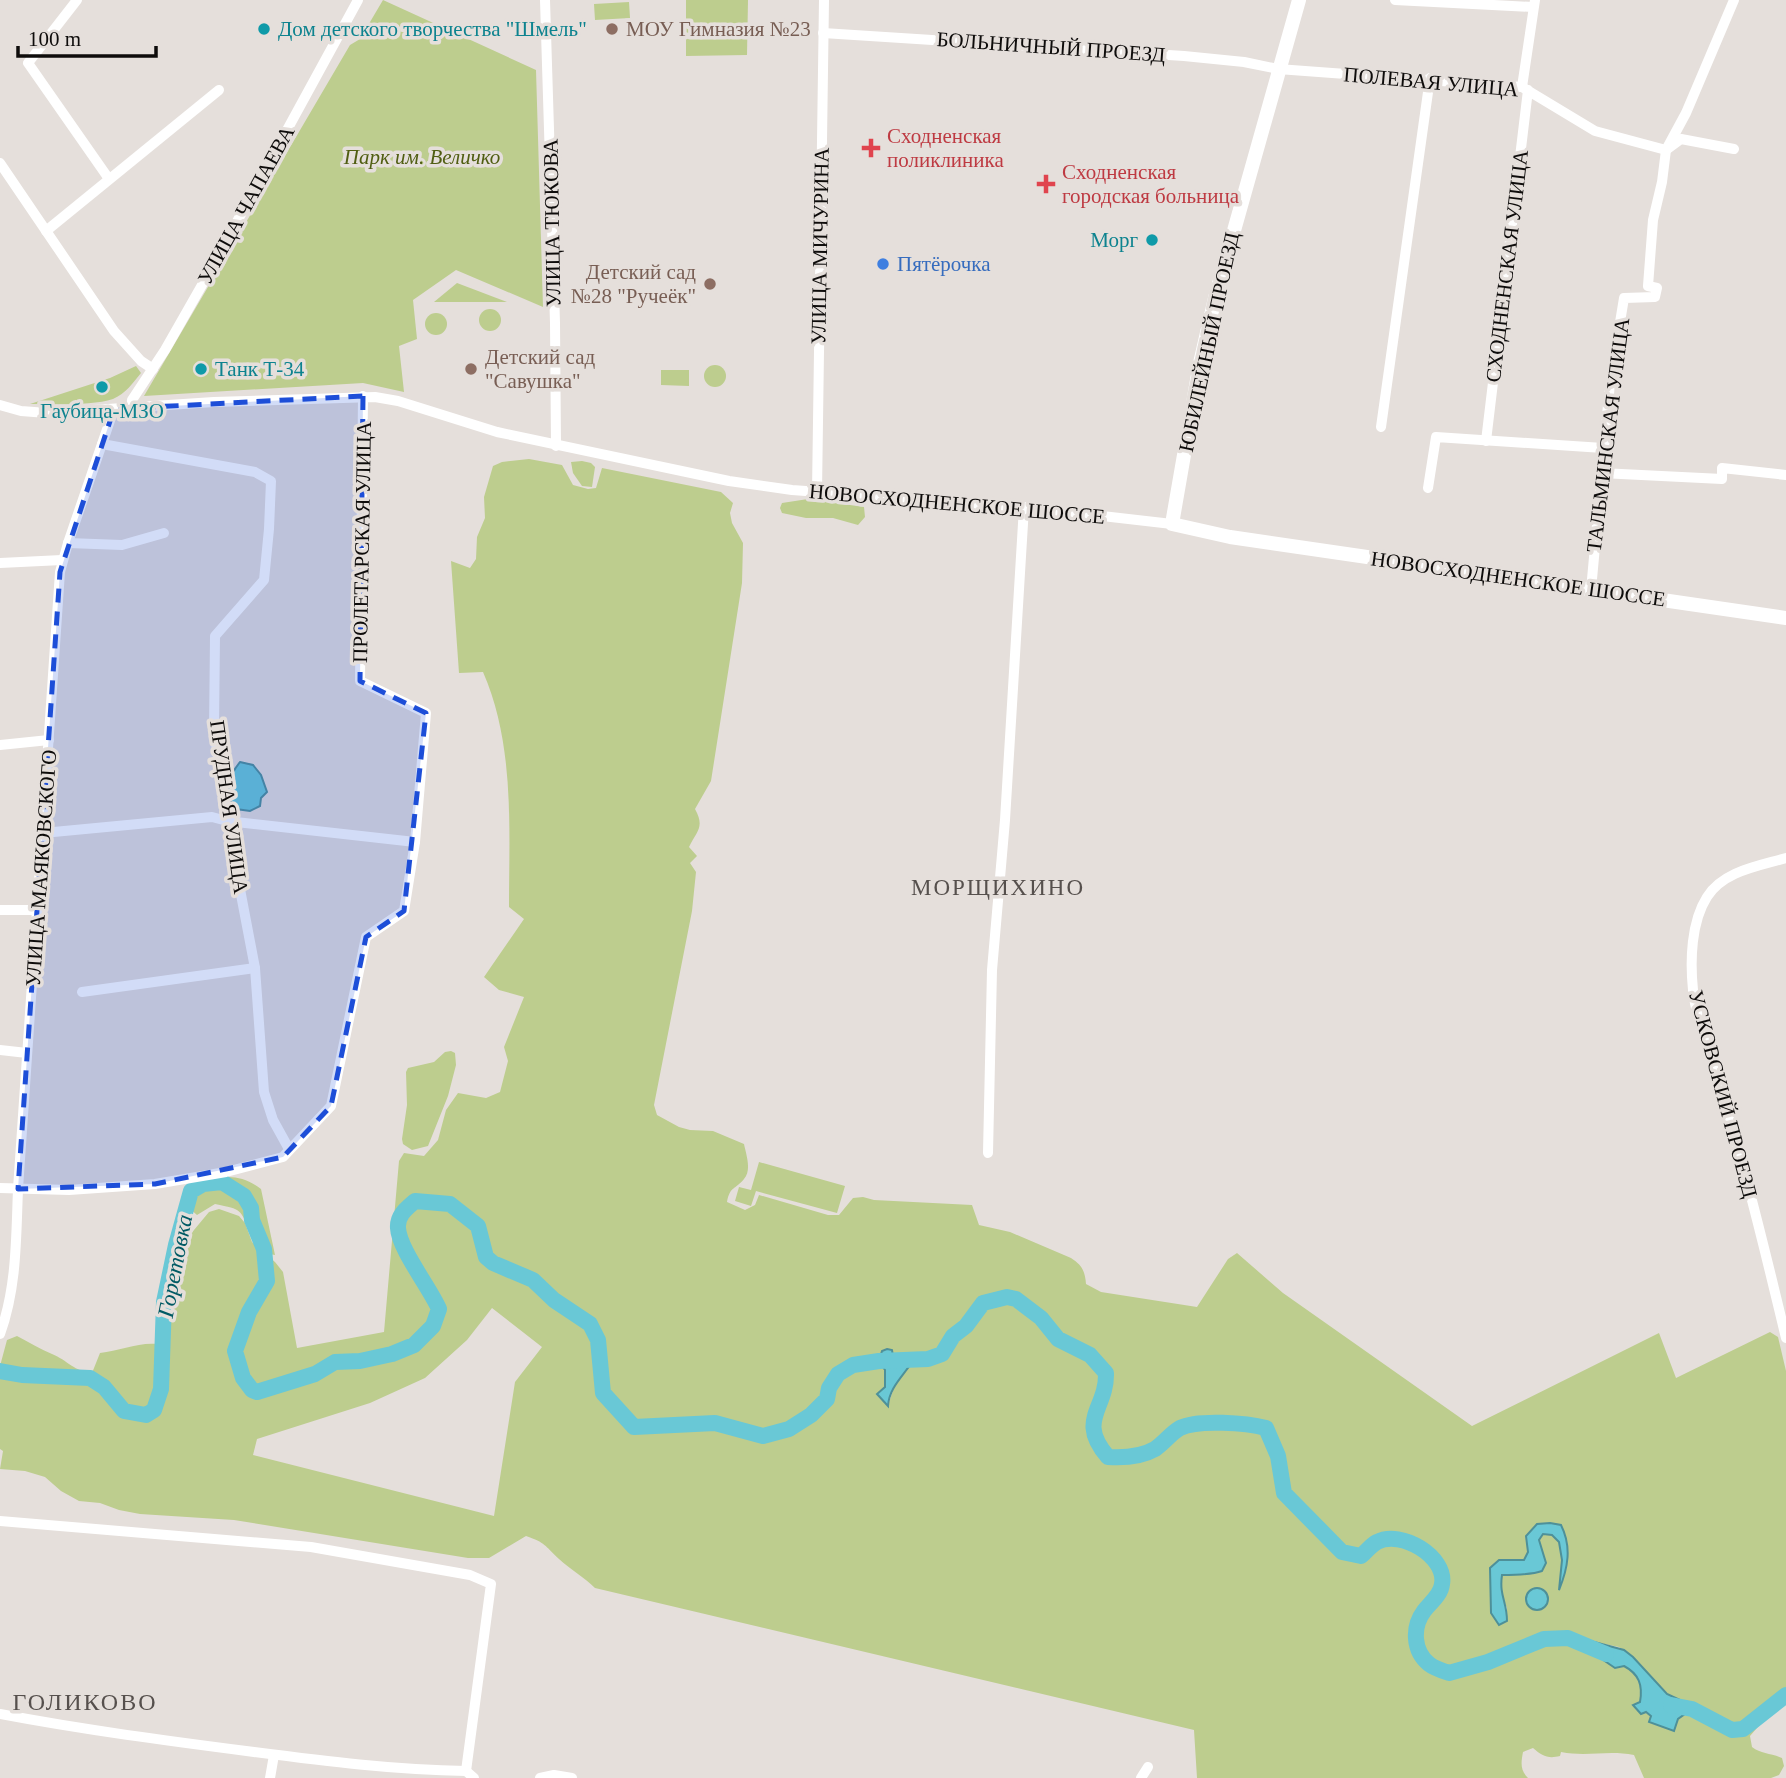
<svg xmlns="http://www.w3.org/2000/svg" width="1786" height="1778" viewBox="0 0 1786 1778" font-family="Georgia,serif">
<rect width="100%" height="100%" fill="#e5dfdb"/>
<g fill="#bdcd8e" fill-rule="evenodd">
<polygon points="383,0 536,70 543,307 456,270 413,300 417,339 399,346 404,392 363,383 144,396 350,45 360,39"/>
<polygon points="686,0 748,0 747,55 686,56"/>
<polygon points="629,2 630,18 595,20 594,4"/>
<polygon points="457,283 507,302 434,302"/>
<circle cx="490" cy="320" r="11"/>
<circle cx="436" cy="324" r="11"/>
<circle cx="715" cy="376" r="11"/>
<path d="M136,366L141,373C133,383 125,394 113,399C92,406 53,404 30,404L110,378Z"/>
<polygon points="661,370 689,370 689,386 661,385"/>
<path d="M529,459L562,465L573,485L588,489L596,488L602,468L721,492L733,503L730,513L732,523L743,543L742,583L711,781L695,809C705,827 697,831 689,847L697,856L690,863L696,872L692,911L654,1105L657,1115L679,1127L690,1130L713,1131L744,1144C746,1154 752,1170 744,1179C735,1190 730,1186 727,1202L745,1210L755,1205L759,1195L828,1215H839L853,1198L863,1197L874,1200L972,1205L979,1225L1010,1232L1071,1258C1082,1265 1085,1271 1086,1284L1101,1292L1197,1307L1228,1259L1237,1253L1283,1293L1472,1426L1659,1333L1676,1378L1770,1332L1778,1337L1786,1371V1690L1761,1711L1763,1721L1750,1736L1752,1747C1761,1754 1771,1753 1782,1758L1784,1766L1779,1775L1771,1778H1644L1634,1755C1608,1750 1587,1757 1561,1752L1560,1756C1548,1759 1542,1756 1533,1748L1523,1752C1521,1763 1520,1770 1528,1778H1197L1194,1730L595,1588C584,1577 570,1569 559,1559C544,1545 546,1543 526,1536L489,1558H468L234,1520L140,1514L119,1510L100,1503L79,1501L61,1491L45,1477L25,1471L0,1469L3,1451L0,1449V1366L7,1340L17,1336C29,1342 40,1349 52,1354C67,1360 75,1372 92,1373L100,1353C119,1351 139,1342 157,1344L171,1329L170,1318L189,1236L209,1212L219,1209L239,1216L245,1223L252,1242L263,1253C260,1246 255,1240 251,1233C239,1208 243,1210 215,1204L197,1215L189,1208L186,1198C206,1175 236,1169 261,1189L275,1255L264,1253L275,1262L283,1272L297,1348L384,1332L399,1161L404,1153L424,1156L438,1140L446,1110L458,1093L486,1098L500,1092L508,1061L504,1047L524,997L499,990L484,977L524,919L509,907C509,829 515,745 483,672L459,673L451,561L470,568L476,559L477,537L485,518L484,497L493,466L502,462ZM492,1308L542,1347L515,1382L494,1516L253,1455L257,1439L370,1403L425,1378L467,1340ZM883,1351L898,1358L923,1356L927,1359L910,1365L895,1385L888,1405L877,1394L885,1387V1370L879,1361ZM1561,1525L1562,1583L1560,1586L1562,1560L1559,1542L1552,1535L1542,1534L1539,1540L1545,1563L1523,1572L1502,1575L1500,1591L1507,1608L1506,1621L1490,1568L1500,1560H1524L1528,1552L1526,1536ZM1585,1640L1619,1647L1633,1657L1667,1694L1695,1707C1679,1717 1668,1732 1649,1722L1651,1716L1633,1705L1640,1702C1643,1685 1639,1674 1624,1666L1615,1668L1593,1653H1588Z"/>
<polygon points="582,461 591,463 595,467 592,487 582,486 573,473 571,462"/>
<polygon points="808,499 864,507 865,517 858,525 833,518 806,518 782,513 780,508 782,503"/>
<polygon points="451,1051 455,1053 456,1065 448,1096 428,1146 412,1150 403,1144 402,1139 407,1105 406,1072 408,1068 434,1062 445,1052"/>
<polygon points="759,1162 845,1186 837,1213 756,1191 751,1206 735,1201 739,1187 751,1190"/>
</g>
<g fill="#69c8d6" stroke="#4e9099" stroke-width="2">
<path d="M240,762L253,765L261,775L267,792L261,798L260,806L250,811L236,809C223,792 228,777 240,762Z"/>
<path d="M887,1349L892,1350L893,1356L928,1357L910,1365C901,1378 889,1389 888,1406L877,1394L885,1387V1370L879,1361L882,1351Z"/>
<path d="M1550,1523L1561,1525C1572,1547 1568,1568 1559,1590L1562,1560L1559,1542L1552,1535L1543,1534L1539,1540L1546,1563L1542,1571C1531,1575 1514,1575 1502,1575C1499,1596 1507,1601 1507,1621L1499,1625L1491,1613L1490,1568L1499,1560H1524L1528,1552L1526,1536L1537,1524Z"/>
<circle cx="1537" cy="1599" r="11"/>
<path d="M1583,1639L1624,1650L1633,1657L1667,1694L1695,1707L1678,1719L1674,1731L1649,1722L1651,1716L1646,1712L1641,1714L1633,1705L1640,1702C1643,1685 1639,1674 1624,1666L1615,1668L1593,1653H1587L1586,1643Z"/>
</g>
<g fill="none" stroke-linecap="round" stroke-linejoin="round">
<g stroke="#69c8d6" stroke-width="16">
<path d="M0,1371L22,1375L90,1378L104,1387L124,1411L146,1415L154,1410L161,1389L164,1302L176,1245L191,1191L203,1184L222,1182L244,1196L251,1208L252,1220L264,1249L267,1281L249,1312L235,1351L243,1378L252,1390L257,1392L315,1374L335,1362L360,1361L392,1354L414,1345L433,1326L439,1309C430,1288 399,1249 398,1228C397,1215 407,1208 415,1201L450,1204L478,1226L486,1257L493,1263L533,1280L554,1300L590,1324L598,1340L603,1393L634,1427L715,1423L763,1436L789,1429L811,1415L827,1399L829,1388L838,1374L853,1365L879,1361L928,1359L942,1354L953,1336L966,1326L983,1303L1007,1297L1016,1299L1041,1318L1058,1339L1090,1355L1106,1373C1107,1409 1076,1420 1108,1457C1124,1458 1141,1457 1155,1449C1164,1443 1171,1433 1180,1428C1198,1419 1247,1423 1266,1428L1278,1456L1284,1493L1342,1552L1361,1556C1366,1552 1371,1545 1377,1542C1401,1529 1447,1557 1442,1584C1441,1595 1430,1603 1424,1611C1412,1627 1413,1651 1429,1664C1434,1668 1443,1671 1449,1673L1488,1662L1544,1639L1568,1638L1606,1654"/>
<polyline points="1671,1705 1692,1709 1732,1730 1743,1729 1786,1695"/>
</g>
<g stroke="#fff" stroke-width="10">
<polyline points="77,0 28,63 109,179"/>
<polyline points="545,0 555,323 556,446"/>
<polyline points="1395,0 1533,7"/>
<polyline points="823,33 1184,56 1244,62 1278,69 1522,87 1595,131 1666,150 1681,139 1734,149"/>
<polyline points="1522,87 1535,0"/>
<polyline points="0,163 114,331 141,361 153,369"/>
<polyline points="46,231 219,90"/>
<polyline points="0,405 21,411 47,413 214,402 375,397 398,401 497,432 729,481 792,490 1024,507 1172,524"/>
<polyline points="131,408 132,400 165,350 210,271 358,0"/>
<polyline points="1381,427 1430,78"/>
<polyline points="1486,441 1528,90"/>
<polyline points="102,444 255,472 271,481 269,529 264,580 215,636 214,730 227,821 255,968 264,1092 273,1120 289,1149"/>
<polyline points="1601,473 1722,479 1722,468 1786,475"/>
<polyline points="1428,488 1436,437 1603,448"/>
<polyline points="817,492 824,0"/>
<polyline points="68,543 122,545 164,533"/>
<polyline points="0,563 62,560"/>
<polyline points="1591,590 1610,383 1624,298 1655,297 1657,288 1648,286 1653,220 1662,182 1666,150 1686,113 1734,0"/>
<polyline points="0,745 49,740"/>
<polyline points="43,833 212,817 227,821 415,842"/>
<path d="M1786,858C1759,866 1723,871 1707,897C1691,922 1690,961 1693,990C1698,1033 1717,1075 1729,1117C1751,1190 1768,1264 1786,1338"/>
<polyline points="0,910 38,910"/>
<polyline points="82,992 255,968"/>
<polyline points="0,1050 27,1053"/>
<polyline points="988,1153 992,970 1005,820 1024,507"/>
<polyline points="0,1188 69,1190 155,1184 226,1172 283,1157 331,1106 366,937 404,911 415,842 426,713 360,681 363,396"/>
<path d="M0,1334C17,1287 16,1238 18,1189L60,572L68,543L114,409"/>
<polyline points="0,1521 311,1547 470,1575 491,1584 466,1771"/>
<path d="M0,1714C84,1730 169,1741 254,1752C324,1761 395,1770 466,1771L474,1778"/>
<polyline points="270,1778 274,1755"/>
<polyline points="540,1778 554,1775 572,1778"/>
<polyline points="1141,1778 1148,1767"/>
</g>
<polyline stroke="#fff" stroke-width="14" points="1299,0 1215,298 1200,363 1172,524 1230,537 1786,618"/>
</g>
<path fill="#1d4ed8" fill-opacity="0.2" stroke="#1d4ed8" stroke-width="5" stroke-dasharray="14 9" stroke-linejoin="round" d="M363,396L360,681L426,713L404,911L366,937L331,1106L283,1157L155,1184L18,1189L60,572L114,409Z"/>
<g fill="#0f9aa8" stroke="#e5dfdb" stroke-width="2.5">
<circle cx="264" cy="29" r="7"/>
<circle cx="1152" cy="240" r="7"/>
<circle cx="201" cy="369" r="7"/>
<circle cx="102" cy="387" r="7"/>
</g>
<g fill="#8d6e63" stroke="#e5dfdb" stroke-width="2.5">
<circle cx="612" cy="29" r="7"/>
<circle cx="710" cy="284" r="7"/>
<circle cx="471" cy="369" r="7"/>
</g>
<g fill="#e0444e" stroke="#e5dfdb" stroke-width="2.5">
<path d="M867.5 137.5h7v7h7v7h-7v7h-7v-7h-7v-7h7z"/>
<path d="M1042.5 173.5h7v7h7v7h-7v7h-7v-7h-7v-7h7z"/>
</g>
<circle fill="#3f7fe0" stroke="#e5dfdb" stroke-width="2.5" cx="883" cy="264" r="7"/>
<g text-anchor="middle" dominant-baseline="central" stroke-width="7" stroke-linejoin="round" paint-order="stroke">
<g font-size="21" fill="#0d838f" stroke="#e5dfdb" text-anchor="start">
<text x="278" y="29">Дом детского творчества "Шмель"</text>
<text x="1138" y="240" text-anchor="end">Морг</text>
<text x="215" y="369">Танк Т-34</text>
<text x="102" y="411" text-anchor="middle">Гаубица-МЗО</text>
</g>
<g font-size="21" fill="#785e54" stroke="#e5dfdb" text-anchor="start">
<text x="626" y="29">МОУ Гимназия №23</text>
<text x="696" y="272" text-anchor="end">Детский сад<tspan x="696" dy="24">№28 "Ручеёк"</tspan></text>
<text x="485" y="357">Детский сад<tspan x="485" dy="24">"Савушка"</tspan></text>
</g>
<g font-size="21" fill="#0e0c0b" stroke="#e5dfdb">
<text transform="translate(1051 47) rotate(4)">БОЛЬНИЧНЫЙ ПРОЕЗД</text>
<text transform="translate(1431 82) rotate(5)">ПОЛЕВАЯ УЛИЦА</text>
<text transform="translate(246 205) rotate(-61)">УЛИЦА ЧАПАЕВА</text>
<text transform="translate(552 223) rotate(-91)">УЛИЦА ТЮКОВА</text>
<text transform="translate(820 246) rotate(-89)">УЛИЦА МИЧУРИНА</text>
<text transform="translate(1507 266) rotate(-83)">СХОДНЕНСКАЯ УЛИЦА</text>
<text transform="translate(1209 342) rotate(-78)">ЮБИЛЕЙНЫЙ ПРОЕЗД</text>
<text transform="translate(1608 435) rotate(-83)">ТАЛЬМИНСКАЯ УЛИЦА</text>
<text transform="translate(957 504) rotate(5)">НОВОСХОДНЕНСКОЕ ШОССЕ</text>
<text transform="translate(362 542) rotate(-89)">ПРОЛЕТАРСКАЯ УЛИЦА</text>
<text transform="translate(1518 579) rotate(8)">НОВОСХОДНЕНСКОЕ ШОССЕ</text>
<text transform="translate(229 807) rotate(82)">ПРУДНАЯ УЛИЦА</text>
<text transform="translate(41 868) rotate(-86)">УЛИЦА МАЯКОВСКОГО</text>
<text transform="translate(1723 1094) rotate(75)">УСКОВСКИЙ ПРОЕЗД</text>
</g>
<g font-size="21" fill="#be3a42" stroke="#e5dfdb" text-anchor="start">
<text x="887" y="136">Сходненская<tspan x="887" dy="24">поликлиника</tspan></text>
<text x="1062" y="172">Сходненская<tspan x="1062" dy="24">городская больница</tspan></text>
</g>
<g font-size="21" font-style="italic" fill="#505e12" stroke="#e5dfdb">
<text x="422" y="157">Парк им. Величко</text>
</g>
<g font-size="21" fill="#366cbe" stroke="#e5dfdb" text-anchor="start">
<text x="897" y="264">Пятёрочка</text>
</g>
<g font-size="23" letter-spacing="2" fill="#56504d" stroke="#e5dfdb">
<text x="998" y="887">МОРЩИХИНО</text>
</g>
<g font-size="23" font-style="italic" fill="#015a64" stroke="#e5dfdb">
<text transform="translate(175 1266) rotate(-79)">Горетовка</text>
</g>
<g font-size="24" letter-spacing="2" fill="#56504d" stroke="#e5dfdb">
<text x="85" y="1702">ГОЛИКОВО</text>
</g>
</g>
<path d="M18 46v10h138v-10" fill="none" stroke="#0e0c0b" stroke-width="3.5"/>
<text x="28" y="46" font-size="21" fill="#0e0c0b" stroke="#e5dfdb" stroke-width="5" paint-order="stroke">100 m</text>
</svg>
